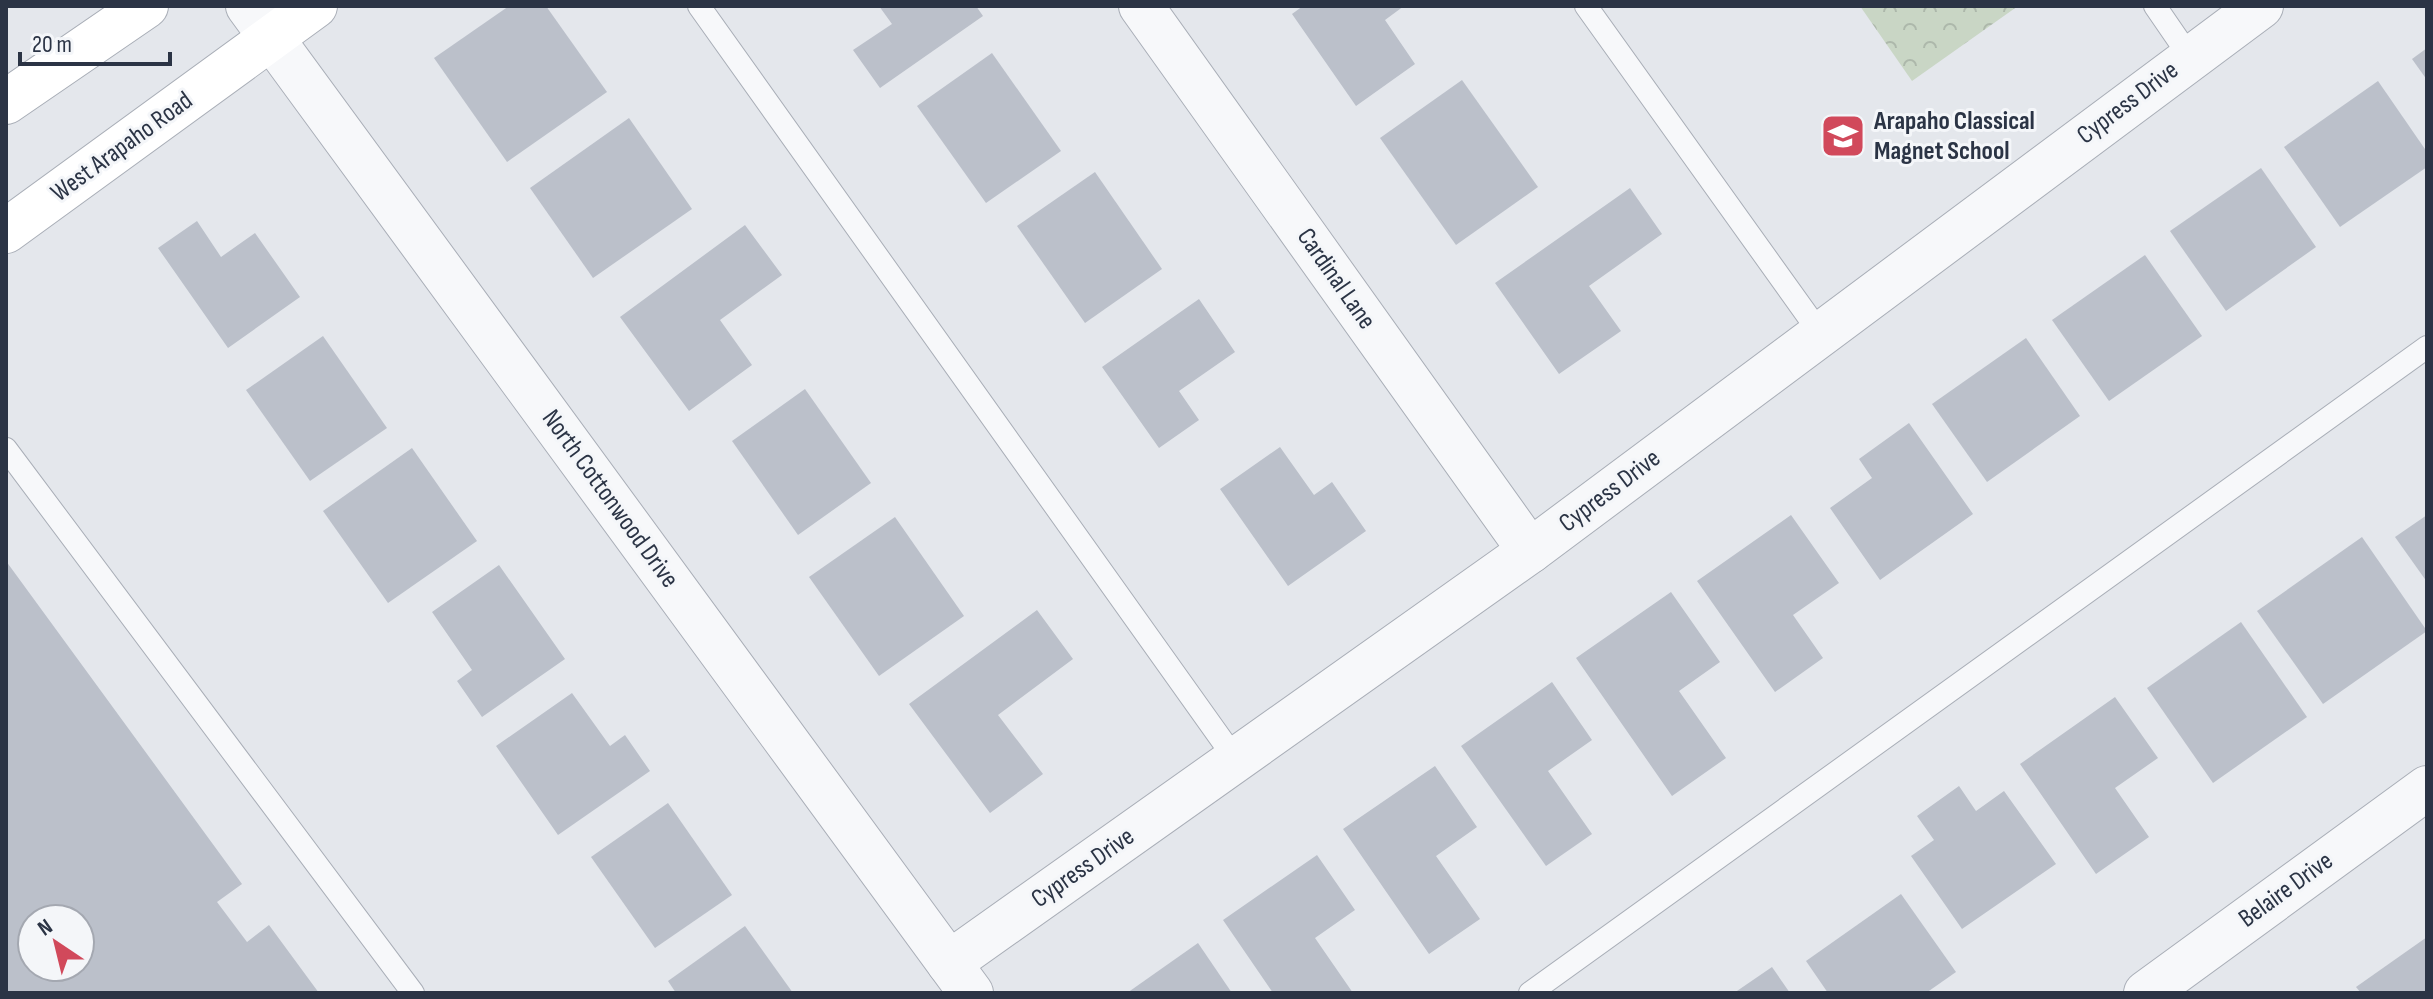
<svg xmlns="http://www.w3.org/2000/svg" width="2433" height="999" viewBox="0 0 2433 999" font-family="'Sofia Sans Condensed',sans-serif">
<defs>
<pattern id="forest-crowns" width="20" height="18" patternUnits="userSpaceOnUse" patternTransform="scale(2)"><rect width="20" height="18" fill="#c9d6c5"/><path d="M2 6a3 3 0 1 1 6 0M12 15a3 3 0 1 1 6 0" fill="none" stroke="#adb8ab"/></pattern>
</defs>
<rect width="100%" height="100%" fill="#e4e7ec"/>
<polygon fill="url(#forest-crowns)" points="1860,6 2018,6 1912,81"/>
<g fill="#bbc0ca" fill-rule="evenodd">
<polygon points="509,6 546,6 607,92 507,162 434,58"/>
<polygon points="879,6 976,6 983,16 880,88 853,50 892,24"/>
<polygon points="1303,6 1404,6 1385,20 1415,64 1356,106 1292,14"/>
<polygon points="2427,48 2427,80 2412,59"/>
<polygon points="992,53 1061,151 986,203 917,106"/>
<polygon points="1462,80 1538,187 1456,245 1380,138"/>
<polygon points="2378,81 2427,152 2427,167 2340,227 2284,147"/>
<polygon points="629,118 692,209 593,278 530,188"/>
<polygon points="2261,168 2316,247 2226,311 2170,231"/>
<polygon points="1095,172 1162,269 1085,323 1017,226"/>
<polygon points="1630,188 1662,234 1589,286 1621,331 1559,374 1495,283"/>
<polygon points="197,221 221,257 255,233 300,297 228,348 158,248"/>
<polygon points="745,225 782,275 720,320 752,365 689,411 620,317"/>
<polygon points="2145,255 2202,336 2109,401 2052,320"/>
<polygon points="1199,299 1235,352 1179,391 1199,420 1159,448 1102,367"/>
<polygon points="323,336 387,428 310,481 246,390"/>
<polygon points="2026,338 2080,416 1987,482 1932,404"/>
<polygon points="805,389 871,483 798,535 732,441"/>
<polygon points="1909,423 1973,514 1880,580 1830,508 1872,478 1859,459"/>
<polygon points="1280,447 1314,495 1332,482 1366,531 1288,586 1220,489"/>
<polygon points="412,448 477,541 388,603 323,511"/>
<polygon points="1791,515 1839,583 1793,615 1823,658 1775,692 1697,581"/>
<polygon points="2427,515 2427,582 2395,537"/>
<polygon points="895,517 964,616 879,676 809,577"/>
<polygon points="2362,537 2427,631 2323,704 2257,611"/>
<path d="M6,561L242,884L217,902L247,942L269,925L319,993H6ZM32,919H80V967H32Z"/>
<polygon points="499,565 565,659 482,717 457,681 472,670 432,612"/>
<polygon points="1671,592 1720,662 1679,691 1726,758 1672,796 1576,658"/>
<polygon points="1037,610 1073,659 998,715 1043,774 990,813 909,704"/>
<polygon points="2241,622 2307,717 2213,783 2147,688"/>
<polygon points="1552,682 1592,740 1548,771 1592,834 1546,866 1461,746"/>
<polygon points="572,693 610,746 625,735 650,771 558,835 496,746"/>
<polygon points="2115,697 2158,758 2115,788 2149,837 2096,874 2020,764"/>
<polygon points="1435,766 1477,827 1436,856 1480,919 1429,954 1343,829"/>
<polygon points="1959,786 1976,811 2004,791 2056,864 1962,929 1911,856 1934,840 1917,816"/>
<polygon points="668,803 732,895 655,948 591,857"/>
<polygon points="1317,855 1355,910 1315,938 1353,993 1273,993 1223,920"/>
<polygon points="1901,894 1956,972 1926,993 1828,993 1806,961"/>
<polygon points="745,926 793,993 676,993 668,981"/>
<polygon points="2427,937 2427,993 2361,993 2356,987"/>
<polygon points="1198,943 1232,993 1127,993"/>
<polygon points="1772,967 1790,993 1734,993"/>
</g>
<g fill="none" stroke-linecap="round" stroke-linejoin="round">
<g stroke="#a9aeb7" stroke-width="24">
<g id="lane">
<polyline points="699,6 1236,760"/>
<polyline points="1586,6 1820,333"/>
<polyline points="2155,6 2190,57"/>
<polyline points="6,449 413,993"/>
<polyline points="1530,993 2427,347"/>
</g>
</g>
<g stroke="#a9aeb7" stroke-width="46">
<g id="street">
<polyline points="248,6 971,993"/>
<polyline points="1141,6 1530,551"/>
<polyline points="949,963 1530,551 2261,6"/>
<polyline points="2146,993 2427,788"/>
</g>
</g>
<g stroke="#a9aeb7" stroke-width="46">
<g id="secondary">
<polyline points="6,102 146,6"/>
<polyline points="6,231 315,6"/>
</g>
</g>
<use href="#lane" stroke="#f7f8fa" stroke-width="22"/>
<use href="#street" stroke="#f7f8fa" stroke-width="44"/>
<use href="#secondary" stroke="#fff" stroke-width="44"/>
</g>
<defs>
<g id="school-square" transform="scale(2.3)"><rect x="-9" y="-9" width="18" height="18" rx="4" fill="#d1495b" stroke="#f4f6f9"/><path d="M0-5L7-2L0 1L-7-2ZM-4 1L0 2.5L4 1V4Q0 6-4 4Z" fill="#fff"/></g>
</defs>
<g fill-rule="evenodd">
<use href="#school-square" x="1843" y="136"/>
</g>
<g text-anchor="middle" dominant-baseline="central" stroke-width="6" stroke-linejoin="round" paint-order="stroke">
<g font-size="26" fill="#2b3445" stroke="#f4f6f9">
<text transform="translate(2128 103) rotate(-37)">Cypress Drive</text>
<text transform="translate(122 147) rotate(-36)">West Arapaho Road</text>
<text transform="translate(1336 279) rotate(55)">Cardinal Lane</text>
<text transform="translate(1610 491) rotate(-37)">Cypress Drive</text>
<text transform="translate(610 499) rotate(54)">North Cottonwood Drive</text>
<text transform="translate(1083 868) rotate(-35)">Cypress Drive</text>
<text transform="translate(2286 890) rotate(-36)">Belaire Drive</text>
</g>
<g font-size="26" font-weight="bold" fill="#2b3445" stroke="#f4f6f9" text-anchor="start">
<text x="1874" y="121">Arapaho Classical<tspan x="1874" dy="30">Magnet School</tspan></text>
</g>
</g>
<rect width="2433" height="999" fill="none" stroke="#2b3445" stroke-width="16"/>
<g transform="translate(56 943) rotate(325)"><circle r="38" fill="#f4f6f9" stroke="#a4a8b1" stroke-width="2"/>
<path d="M0-6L14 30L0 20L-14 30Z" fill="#d1495b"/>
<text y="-12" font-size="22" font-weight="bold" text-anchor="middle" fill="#2b3445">N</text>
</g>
<path d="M20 52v12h150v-12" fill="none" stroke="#2b3445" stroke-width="4"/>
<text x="32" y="52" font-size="24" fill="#2b3445" stroke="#f4f6f9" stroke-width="6" paint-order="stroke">20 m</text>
</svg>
